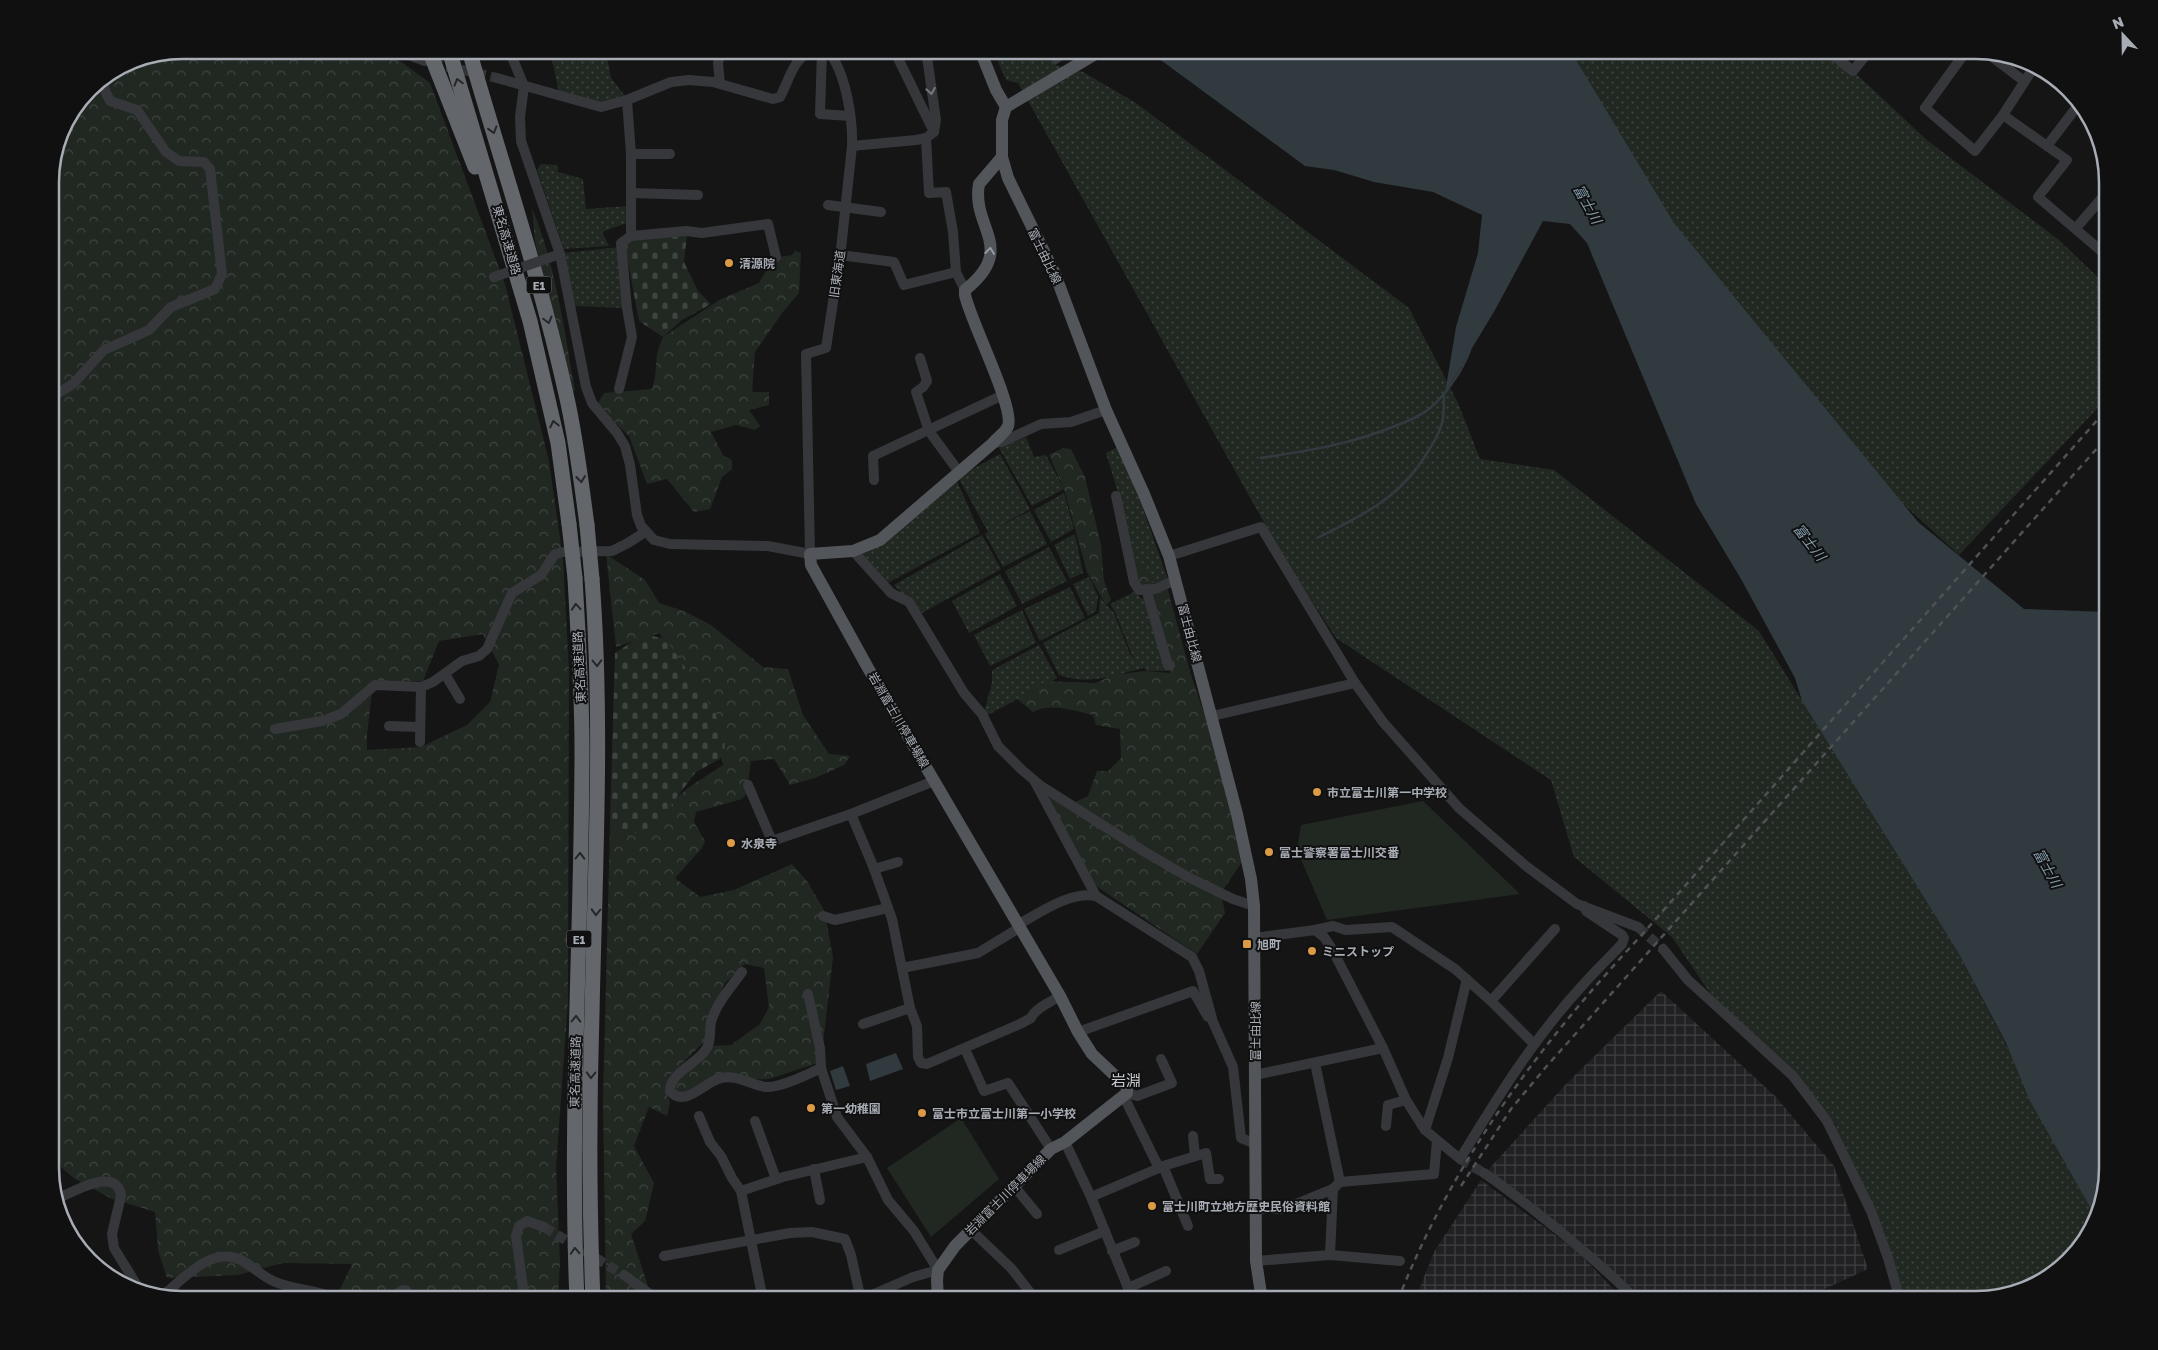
<svg xmlns="http://www.w3.org/2000/svg" width="2158" height="1350" viewBox="0 0 2158 1350" font-family="'Golos Text','Noto Sans JP',sans-serif">
<defs>
<pattern id="industrial-grid" width="8" height="8" patternUnits="userSpaceOnUse" patternTransform="scale(1.25)"><rect width="8" height="8" fill="#212123"/><path d="M0 4h8M4 0v8" fill="none" stroke="#3e3f41"/></pattern>
<pattern id="grass-dots" width="8" height="8" patternUnits="userSpaceOnUse" patternTransform="scale(1.25)"><rect width="8" height="8" fill="#212822"/><path d="M2 2h.1M6 6h.1" fill="none" stroke="#3e4440" stroke-width="1.8" stroke-linecap="round"/></pattern>
<pattern id="forest-crowns" width="20" height="18" patternUnits="userSpaceOnUse" patternTransform="scale(1.25)"><rect width="20" height="18" fill="#212822"/><path d="M2 6a3 3 0 1 1 6 0M12 15a3 3 0 1 1 6 0" fill="none" stroke="#3e4440"/></pattern>
<pattern id="cemetery-stones" width="16" height="16" patternUnits="userSpaceOnUse" patternTransform="scale(1.25)"><rect width="16" height="16" fill="#212822"/><path d="M2 7V4a2 2 0 0 1 4 0v3zM10 15v-3a2 2 0 0 1 4 0v3z" fill="#3e4440"/></pattern>
</defs>
<rect width="100%" height="100%" fill="#151516"/>
<g fill="url(#industrial-grid)">
<polygon points="1661,991 1776,1097 1834,1166 1868,1269 1805,1298 1806,1300 1639,1300 1488,1170 1567,1083"/>
<polygon points="1481,1180 1578,1252 1624,1300 1415,1300 1434,1252"/>
</g>
<g fill="url(#grass-dots)">
<polygon points="550,50 606,50 611,78 625,96 604,104 559,93"/>
<polygon points="993,50 1046,50 1055,65 1083,72 1136,103 1409,308 1458,403 1480,459 1554,470 1759,631 1959,954 2094,1214 2086,1241 2042,1282 1976,1300 1900,1300 1835,1124 1808,1094 1723,1012 1672,937 1574,857 1551,780 1336,638 1285,560 1018,83 1006,80"/>
<polygon points="1549,50 1827,50 1853,71 1928,141 2059,240 2108,287 2108,397 1959,555 1852,457 1732,306"/>
<polygon points="541,164 557,165 558,172 583,179 586,209 629,206 629,222 602,232 609,246 564,249 537,170"/>
<polygon points="621,247 622,308 575,306 563,253"/>
<polygon points="1026,437 1034,457 1046,455 1064,489 1032,506 999,448"/>
<polygon points="1118,447 1130,471 1168,580 1153,584 1145,564 1131,563 1117,489 1106,453"/>
<polygon points="1000,454 1030,509 1000,526 1030,511 1047,544 1003,567 985,534 988,532 958,477"/>
<polygon points="957,481 980,533 884,585 859,552"/>
<polygon points="1064,493 1074,529 1051,542 1034,510"/>
<polygon points="1075,534 1083,573 1070,579 1054,545"/>
<polygon points="982,535 1001,569 922,613 894,585"/>
<polygon points="1049,547 1067,581 1022,604 1005,571"/>
<polygon points="1000,574 1017,606 969,633 952,601"/>
<polygon points="1089,577 1098,596 1096,611 1088,616 1073,584"/>
<polygon points="1070,587 1085,618 1040,641 1024,609"/>
<path d="M1136,591L1140,597L1147,602L1170,671H1147L1144,668C1113,675 1091,686 1059,675L1043,643L1099,613L1100,598L1114,613L1130,654L1135,659L1131,653L1115,612L1110,604Z"/>
<polygon points="1022,610 1036,643 990,666 974,635"/>
<polygon points="1039,645 1057,678 986,716 984,712 992,683 992,670"/>
</g>
<g fill="url(#forest-crowns)" fill-rule="evenodd">
<path d="M182,50H388L389,53L430,83L505,284L549,461L563,559L569,671L568,1001L556,1168L560,1262L558,1300H335L352,1264L283,1263L238,1275L167,1278L158,1250L155,1212L110,1198L75,1179L50,1158V174L60,131L89,88L132,60ZM483,634L499,665L490,702L467,725L421,747L367,750V735L373,683L423,681L439,641Z"/>
<path d="M532,208C556,266 564,329 575,391H572L535,242Z"/>
<polygon points="795,251 801,253 799,293 782,313 755,352 752,392 769,392 769,405 749,410 760,426 755,430 736,425 711,432 723,455 732,460 732,469 722,477 710,509 694,512 667,479 647,484 629,436 597,405 604,393 652,389 655,378 657,353 663,337 721,299 759,283 773,258 792,255"/>
<polygon points="1063,448 1071,449 1085,477 1101,545 1104,581 1111,600 1106,605 1087,572 1064,489 1049,455"/>
<polygon points="606,554 645,580 659,603 684,611 711,625 763,667 788,669 803,715 829,754 850,756 844,765 815,778 790,785 774,759 751,761 747,793 742,799 696,812 694,822 705,841 702,848 675,878 700,897 734,890 792,864 807,881 824,910 833,957 821,1062 769,1079 731,1080 675,1100 670,1085 710,1046 731,1045 760,1024 769,1007 764,968 745,964 724,984 706,1040 670,1075 665,1089 670,1102 667,1116 649,1107 634,1146 654,1183 645,1221 631,1234 648,1286 646,1300 606,1300 603,1100 610,827 647,836 667,805 692,785 723,765 720,744 680,660 659,633 616,647"/>
<path d="M1131,563H1145L1156,591L1167,587L1191,675L1217,752L1242,862L1221,893L1225,913L1197,954L1093,884L1042,797L1075,802L1088,796L1097,771H1108L1121,758L1120,729L1096,725L1093,715C1075,711 1050,702 1033,712L1017,699L1046,681L1095,683L1114,675L1145,671L1170,673L1147,595L1134,584Z"/>
</g>
<g fill="url(#cemetery-stones)">
<polygon points="687,235 684,262 698,291 711,304 682,320 663,337 639,321 625,247 629,240"/>
<polygon points="644,634 666,639 713,709 724,735 725,756 696,772 647,836 610,827 610,819 615,653"/>
</g>
<g fill="#212822">
<polygon points="1423,801 1520,894 1327,920 1297,850 1301,825"/>
<polygon points="961,1118 999,1179 931,1237 887,1168"/>
</g>
<g fill="#313a3f">
<polygon points="1046,50 1079,50 1055,65"/>
<polygon points="1147,50 1570,50 1674,223 1918,522 2024,609 2108,612 2108,1168 2094,1214 2030,1101 2006,1043 1959,954 1802,701 1795,678 1741,579 1696,504 1587,243 1570,224 1543,221 1495,310 1445,393 1456,327 1478,253 1482,215 1433,192 1374,182 1334,170 1305,166"/>
<polygon points="896,1053 903,1069 870,1081 866,1064"/>
<polygon points="843,1066 850,1086 836,1090 830,1071"/>
</g>
<g fill="none" stroke-linecap="round" stroke-linejoin="round">
<g stroke="#313a3f" stroke-width="2.5">
<path d="M1261,458C1307,451 1352,444 1395,426C1406,422 1419,417 1429,409C1446,395 1462,371 1470,350"/>
<path d="M1317,538C1362,516 1401,497 1427,453C1434,442 1441,431 1443,418C1444,410 1444,402 1444,395"/>
</g>
<g stroke="#323336" stroke-width="10" stroke-dasharray="10 5" stroke-linecap="butt">
<polyline points="432,63 497,78"/>
<polyline points="1638,927 1663,949"/>
<polyline points="1460,1159 1484,1173"/>
<polyline points="544,1227 624,1275"/>
</g>
<g stroke="#36373b" stroke-width="10">
<polyline points="404,50 409,55 425,61"/>
<polyline points="894,50 934,132"/>
<polyline points="1827,50 1853,71 1870,50"/>
<polyline points="1967,50 1925,108 1975,151 2003,115 2034,67"/>
<polyline points="822,52 820,114 850,116"/>
<polyline points="1987,53 2024,81"/>
<path d="M497,78L601,107L627,100L671,82L689,80L713,82L773,99L780,97C788,83 794,55 813,51C818,51 824,52 829,52C846,74 853,119 852,146L841,249L826,348L806,354L810,554L768,546L670,544L654,540L641,526L637,515L630,465L625,446L617,433L592,403L586,387L560,254L521,141L520,117L524,86L509,50"/>
<polyline points="720,84 718,63 721,52"/>
<polyline points="627,100 631,154 631,236"/>
<polyline points="2003,115 2047,146 2079,104"/>
<polyline points="926,138 929,193 946,192 953,232 956,272 965,290"/>
<polyline points="852,146 916,140 926,138 934,132 936,120 926,50"/>
<polyline points="2047,146 2067,160 2038,197 2100,250 2108,241"/>
<polyline points="631,154 670,154"/>
<polyline points="631,193 698,195"/>
<polyline points="828,205 881,212"/>
<polyline points="2076,228 2108,191"/>
<polyline points="840,255 894,262 904,285 956,272"/>
<polyline points="920,358 927,381 923,387 916,392 929,431 959,472"/>
<polyline points="619,389 632,337 627,308 621,243 631,236 686,231 702,233 768,224 776,257"/>
<polyline points="50,398 73,384 104,350 149,330 171,307 215,289 222,274 210,169 204,162 179,161 166,152 137,110 110,101 104,88 104,78"/>
<polyline points="993,443 1002,442 1041,424 1071,422 1106,410"/>
<polyline points="874,480 873,456 1003,395"/>
<polyline points="1116,496 1134,582 1139,590 1155,589 1176,580"/>
<polyline points="853,551 891,593 909,602 964,693 982,714 998,746 1022,770 1041,786 1145,852 1188,877 1233,899 1254,906"/>
<polyline points="1169,556 1261,527 1355,683 1383,722 1459,808 1526,866 1577,904 1638,927"/>
<polyline points="1146,589 1168,665 1170,665"/>
<polyline points="445,674 460,699"/>
<polyline points="1212,716 1355,683"/>
<polyline points="389,726 420,727"/>
<polyline points="275,729 322,721 341,714 375,685 421,687 433,682 462,661 479,656 487,649 512,593 541,575 555,554 563,552 612,551 628,543 645,532"/>
<polyline points="420,742 421,687"/>
<polyline points="1035,782 1096,896"/>
<polyline points="748,785 772,841 851,814 934,781"/>
<path d="M851,814L873,866L892,919L910,1008L917,1026L918,1057L921,1063L927,1064L1020,1024L1031,1018C1035,1008 1051,1002 1060,996"/>
<polyline points="874,869 898,862"/>
<polyline points="823,916 835,920 888,908"/>
<path d="M1017,925C1040,913 1069,891 1096,896L1192,957L1199,971L1213,1022L1233,1067L1241,1138L1256,1144"/>
<polyline points="1315,930 1333,926 1346,930 1392,927 1455,969 1491,1001 1534,1044"/>
<path d="M1254,938L1315,930L1324,937L1332,949L1383,1048L1406,1100L1425,1130L1460,1159C1497,1098 1534,1038 1582,986C1595,971 1609,958 1622,944L1624,938L1622,935L1586,911L1584,906"/>
<polyline points="1663,949 1688,980 1793,1076 1827,1121 1871,1211 1888,1258 1900,1300"/>
<polyline points="902,968 978,953 1019,928"/>
<path d="M742,972C731,987 716,1004 711,1022C709,1032 712,1043 704,1052C694,1065 670,1073 670,1091C685,1109 705,1081 721,1078C737,1074 750,1085 766,1087C779,1088 809,1074 821,1068L837,1117L867,1157L888,1200L914,1231L938,1270L913,1277L860,1300"/>
<polyline points="808,994 820,1048 821,1068"/>
<polyline points="1491,1001 1555,929"/>
<polyline points="863,1024 910,1008"/>
<polyline points="1078,1032 1193,991 1208,1017"/>
<polyline points="965,1049 984,1091 1008,1083 1051,1149"/>
<polyline points="1315,1063 1340,1182"/>
<polyline points="1255,1075 1383,1048"/>
<polyline points="1127,1093 1137,1096 1172,1083 1161,1059"/>
<polyline points="699,1116 710,1142 721,1156 732,1178 741,1191 763,1300"/>
<polyline points="755,1121 776,1179"/>
<polyline points="1386,1126 1388,1105 1406,1100"/>
<polyline points="1425,1130 1448,1058 1467,979"/>
<polyline points="1193,1136 1195,1156"/>
<polyline points="1065,1142 1091,1197 1133,1300"/>
<polyline points="50,1143 50,1155"/>
<polyline points="1163,1166 1206,1153 1210,1179 1219,1179"/>
<polyline points="1159,1168 1163,1166 1188,1226"/>
<polyline points="814,1169 820,1200"/>
<path d="M1484,1173C1511,1191 1536,1212 1561,1232C1587,1254 1613,1275 1636,1300"/>
<polyline points="1014,1186 1037,1214"/>
<polyline points="741,1191 783,1177 867,1157"/>
<polyline points="1091,1197 1159,1168 1124,1097"/>
<path d="M57,1199C73,1192 117,1165 121,1196L112,1234L114,1248L138,1287"/>
<polyline points="1256,1209 1284,1209 1333,1189"/>
<polyline points="970,1229 1011,1268 1036,1300"/>
<polyline points="1059,1250 1105,1231"/>
<polyline points="1112,1251 1135,1242"/>
<polyline points="1330,1255 1333,1189 1340,1182 1434,1174 1437,1141"/>
<polyline points="664,1256 790,1233 812,1232 845,1239 851,1255 861,1300"/>
<polyline points="1256,1261 1330,1255 1400,1261"/>
<polyline points="624,1275 658,1300"/>
<polyline points="1128,1288 1166,1271"/>
<path d="M162,1294L167,1292C186,1276 213,1246 241,1260C252,1266 262,1276 273,1281C295,1291 319,1289 340,1300"/>
<polyline points="394,1300 395,1295 403,1290 407,1292 411,1300"/>
<polyline points="522,1300 523,1288 516,1236 519,1226 527,1221 544,1227"/>
<polyline points="1068,1300 1078,1297"/>
<polyline points="1147,1300 1151,1298"/>
</g>
<g stroke="#525559" stroke-width="12">
<polyline points="980,50 996,90 1006,107"/>
<polyline points="1102,50 1006,107 1002,120 1002,157 1008,178 1055,274 1106,410 1144,494 1169,556 1237,814 1251,879 1254,906 1256,1261 1262,1300"/>
<path d="M938,1300L937,1280L938,1270L955,1246L1051,1149L1065,1142L1127,1093V1087L1092,1054L1078,1032L1060,996L868,668L811,565L810,554L853,551L880,540L993,443C997,438 1006,432 1008,426C1015,408 970,320 965,295V290C1018,248 971,228 979,184L1002,157"/>
</g>
<g stroke="#63666b" stroke-width="15">
<polyline points="429,50 475,167"/>
<polyline points="449,50 530,321 558,443 569,524"/>
<path d="M469,50C502,165 540,277 566,394C576,437 581,481 587,525"/>
<path d="M575,578C578,635 582,691 582,748C582,932 569,1116 577,1300"/>
<path d="M592,579C603,724 595,868 592,1013C589,1109 589,1204 593,1300"/>
</g>
<g stroke="#4f5155" stroke-width="2.5" stroke-dasharray="6 5" stroke-linecap="butt">
<polyline points="1461,1186 1511,1109 1546,1067 2108,436"/>
<path d="M1398,1300C1451,1164 1539,1045 1638,939L2108,408"/>
</g>
<polyline stroke="#36373b" stroke-width="10" points="494,277 560,254"/>
<g stroke="#63666b" stroke-width="15">
<polyline points="569,524 575,578"/>
<polyline points="587,525 592,579"/>
</g>
</g>
<defs><path id="oneway-chevron" d="M-2-3.5L2.5 0L-2 3.5" fill="none" stroke-width="1.6" stroke-linecap="round" stroke-linejoin="round" transform="scale(1.25)"/></defs>
<g stroke="#252628">
<use href="#oneway-chevron" transform="translate(458 82) rotate(-106)"/>
<use href="#oneway-chevron" transform="translate(493 130) rotate(73)"/>
<use href="#oneway-chevron" transform="translate(548 320) rotate(75)"/>
<use href="#oneway-chevron" transform="translate(554 424) rotate(-102)"/>
<use href="#oneway-chevron" transform="translate(581 479) rotate(83)"/>
<use href="#oneway-chevron" transform="translate(576 607) rotate(-94)"/>
<use href="#oneway-chevron" transform="translate(597 663) rotate(88)"/>
<use href="#oneway-chevron" transform="translate(580 856) rotate(-89)"/>
<use href="#oneway-chevron" transform="translate(596 912) rotate(92)"/>
<use href="#oneway-chevron" transform="translate(576 1019) rotate(-89)"/>
<use href="#oneway-chevron" transform="translate(591 1075) rotate(91)"/>
<use href="#oneway-chevron" transform="translate(575 1251) rotate(-93)"/>
</g>
<use stroke="#75787e" href="#oneway-chevron" transform="translate(931 91) rotate(80)"/>
<use stroke="#979ba3" href="#oneway-chevron" transform="translate(990 251) rotate(-83)"/>
<g fill="#dc9a47" stroke="#101011" stroke-width="2">
<circle cx="729" cy="263" r="5"/>
<circle cx="1317" cy="792" r="5"/>
<circle cx="731" cy="843" r="5"/>
<circle cx="1269" cy="852" r="5"/>
<rect x="1242" y="939" width="10" height="10" rx="2.5"/>
<circle cx="1312" cy="951" r="5"/>
<circle cx="811" cy="1108" r="5"/>
<circle cx="922" cy="1113" r="5"/>
<circle cx="1152" cy="1206" r="5"/>
</g>
<g text-anchor="middle" dominant-baseline="central" stroke-width="4" stroke-linejoin="round" paint-order="stroke">
<g fill="#101011" stroke="#7a7e84" stroke-width="1">
<rect x="526.5" y="276.5" width="25" height="17" rx="4"/>
<rect x="566.5" y="930.5" width="25" height="17" rx="4"/>
</g>
<g font-size="11" font-weight="bold" fill="#a8adb5">
<text x="539" y="285">E1</text>
<text x="579" y="939">E1</text>
</g>
<g font-size="12" fill="#a8adb5" stroke="#101011">
<text transform="translate(507 240) rotate(74)">東名高速道路</text>
<text transform="translate(1045 256) rotate(64)">富士由比線</text>
<text transform="translate(837 274) rotate(-82)">旧東海道</text>
<text transform="translate(1190 633) rotate(75)">富士由比線</text>
<text transform="translate(579 667) rotate(-93)">東名高速道路</text>
<text transform="translate(899 720) rotate(60)">岩淵富士川停車場線</text>
<text transform="translate(1255 1031) rotate(-90)">富士由比線</text>
<text transform="translate(575 1072) rotate(-89)">東名高速道路</text>
<text transform="translate(1005 1195) rotate(-45)">岩淵富士川停車場線</text>
</g>
<g font-size="12" font-weight="bold" fill="#a8adb5" stroke="#101011" text-anchor="start">
<text x="739" y="263">清源院</text>
<text x="1327" y="792">市立富士川第一中学校</text>
<text x="741" y="843">水泉寺</text>
<text x="1279" y="852">富士警察署富士川交番</text>
<text x="1257" y="944">旭町</text>
<text x="1322" y="951">ミニストップ</text>
<text x="821" y="1108">第一幼稚園</text>
<text x="932" y="1113">富士市立富士川第一小学校</text>
<text x="1162" y="1206">富士川町立地方歴史民俗資料館</text>
</g>
<g font-size="14" font-style="italic" fill="#839dac" stroke="#101011">
<text transform="translate(1588 204) rotate(61)">富士川</text>
<text transform="translate(1810 542) rotate(52)">富士川</text>
<text transform="translate(2048 868) rotate(61)">富士川</text>
</g>
<g font-size="15" fill="#c8ccd1" stroke="#101011">
<text x="1126" y="1080">岩淵</text>
</g>
</g>
<path d="M0 0H2158V1350H0ZM182 59H1976A123 123 0 0 1 2099 182V1168A123 123 0 0 1 1976 1291H182A123 123 0 0 1 59 1168V182A123 123 0 0 1 182 59Z" fill="#101011" fill-rule="evenodd"/>
<path fill="none" stroke="#a8adb5" stroke-width="2.5" d="M182 59H1976A123 123 0 0 1 2099 182V1168A123 123 0 0 1 1976 1291H182A123 123 0 0 1 59 1168V182A123 123 0 0 1 182 59Z"/>
<g transform="translate(2123 35) rotate(338)" stroke="#101011" stroke-width="4" paint-order="stroke">
<path d="M0-4L9 19L0 12L-9 19Z" fill="#a8adb5"/>
<text y="-8" font-size="14" font-weight="bold" text-anchor="middle" fill="#a8adb5">N</text>
</g>
</svg>
